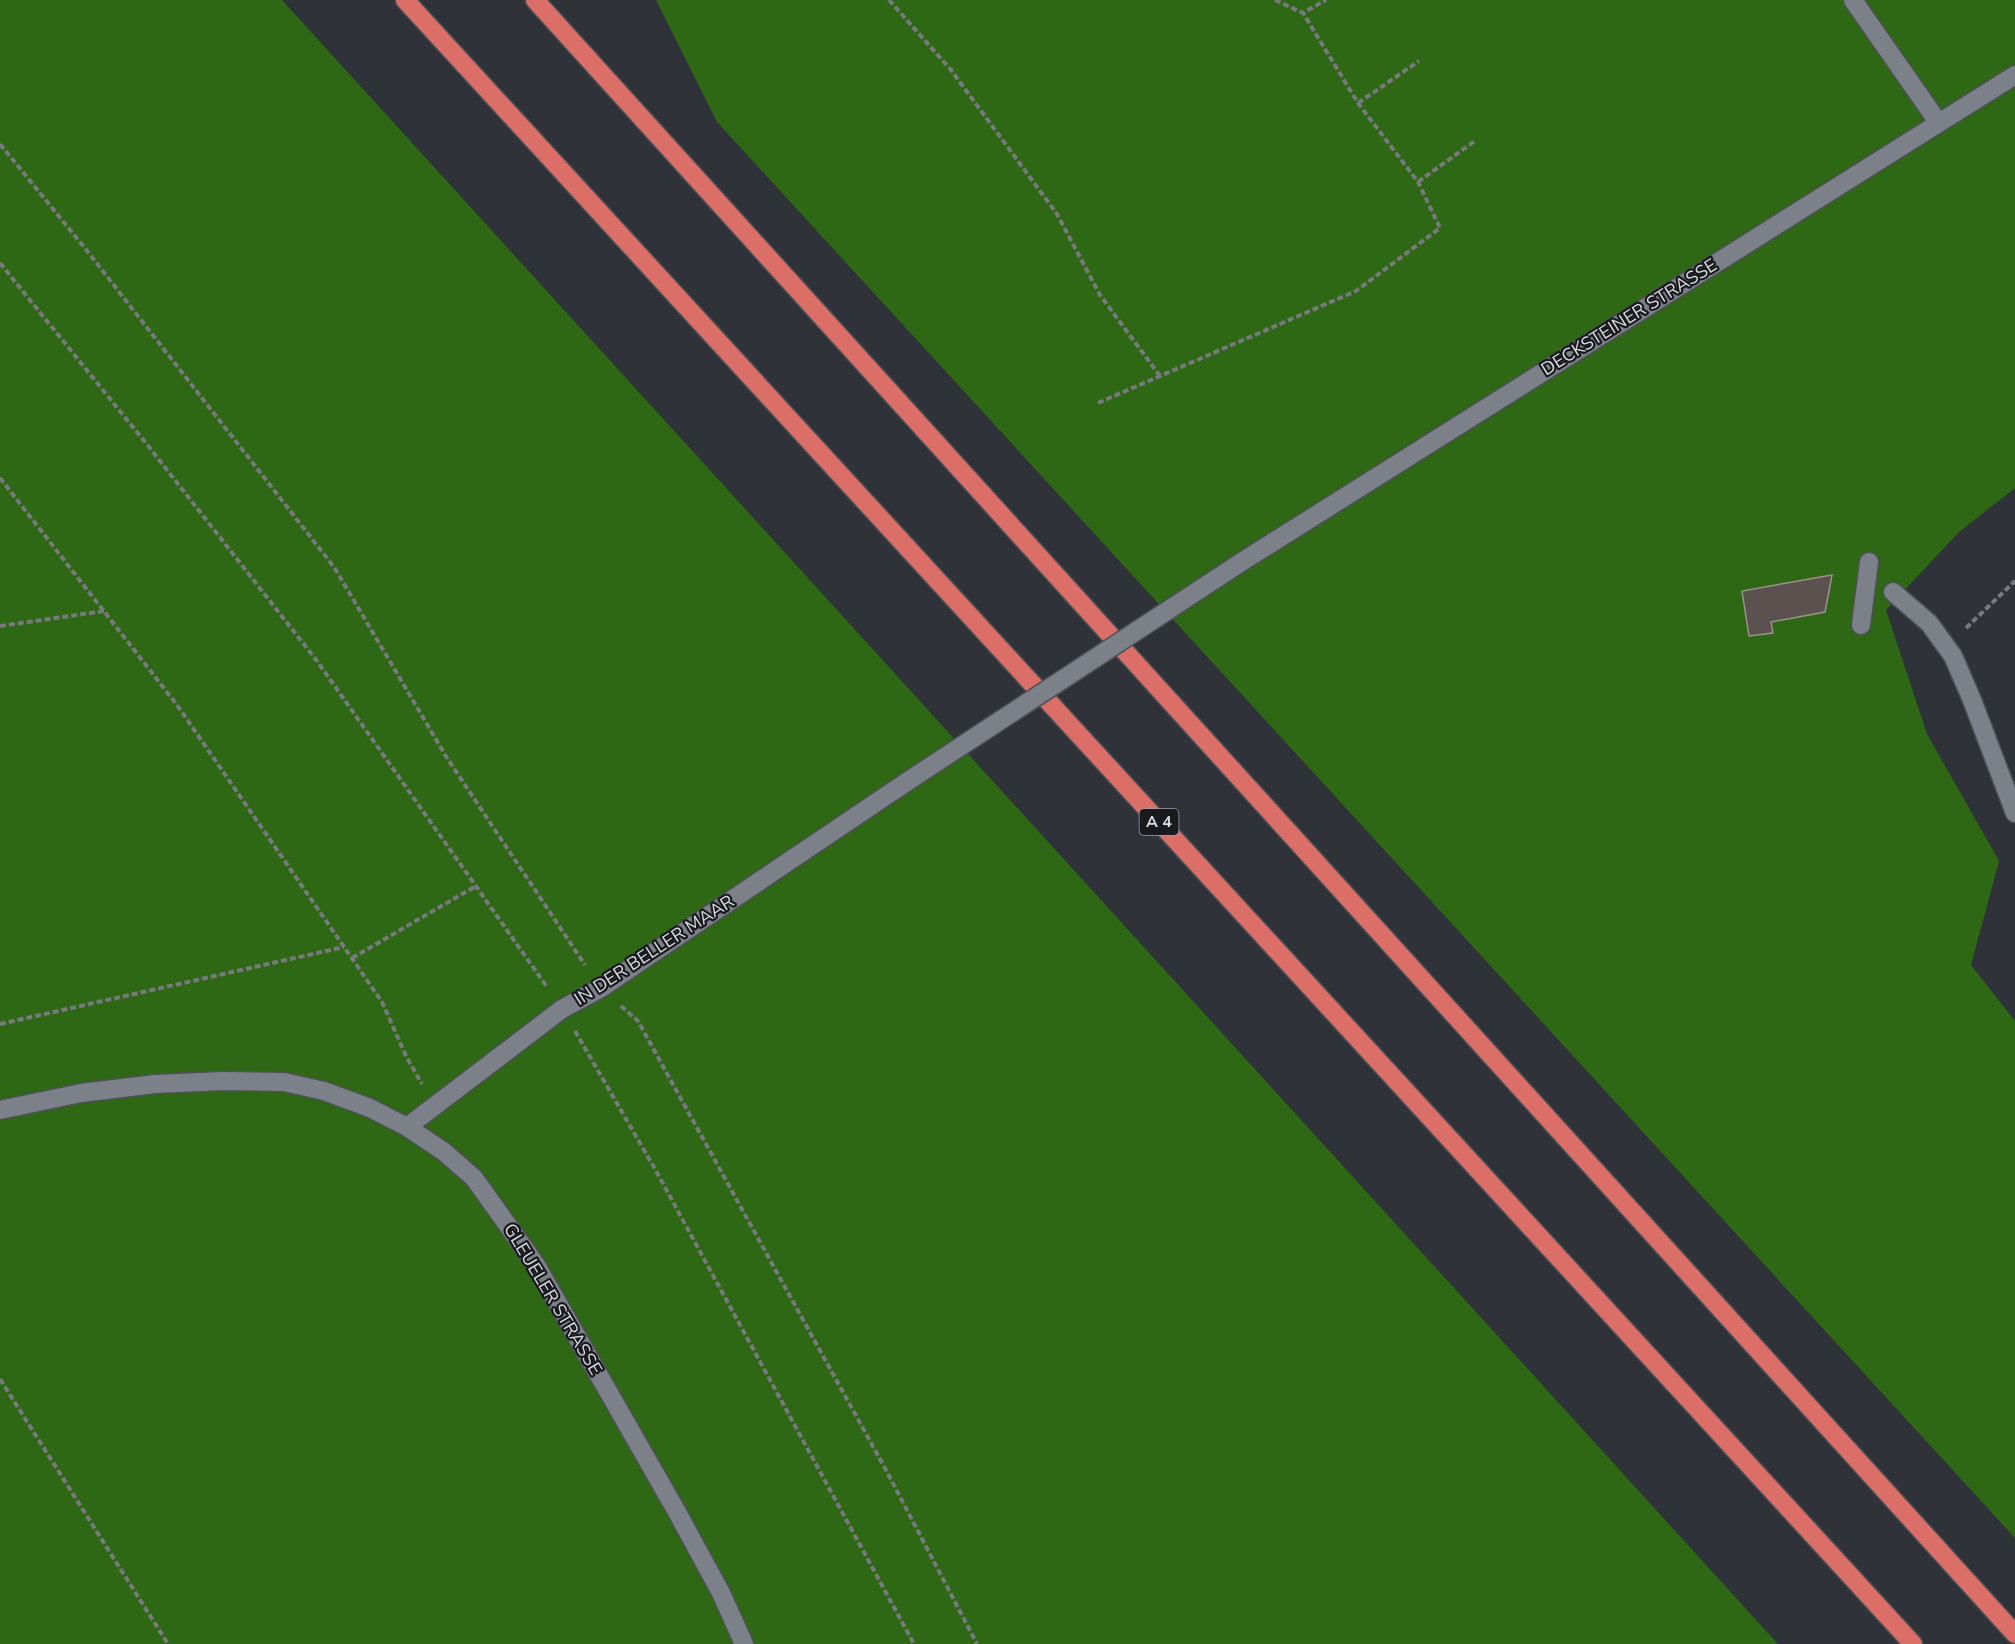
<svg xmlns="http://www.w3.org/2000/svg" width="2015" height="1644" viewBox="0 0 2015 1644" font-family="'Nunito Sans',sans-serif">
<rect width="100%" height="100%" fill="#2f3239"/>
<g fill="#2f6814">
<polygon points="0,0 282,0 1778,1644 0,1644"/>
<polygon points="656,0 2015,0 2015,488 1959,532 1886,610 1927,734 1999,861 1971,965 2015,1021 2015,1538 717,122"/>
</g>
<polygon fill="#5b524f" stroke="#9c928e" stroke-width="1.5" points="1832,575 1825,612 1771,622 1773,633 1749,636 1742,591"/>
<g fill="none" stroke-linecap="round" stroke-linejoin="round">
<g stroke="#4d5056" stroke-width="21">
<g id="minor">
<polyline points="1853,0 1938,122"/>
<polyline points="1243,561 2015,75"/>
<polyline points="1893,592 1929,623 1953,656 1972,700 2015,813"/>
<polyline points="1861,625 1869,562"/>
<polyline points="0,1110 81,1093 155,1084 223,1081 284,1082 324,1091 370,1108 407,1127 443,1151 474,1178 536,1265 677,1512 721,1593 744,1644"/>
<polyline points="407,1127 562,1009 601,988 908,781"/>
</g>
</g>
<g stroke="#4d5056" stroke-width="21">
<g id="highway">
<polyline points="405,0 1913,1644"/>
<polyline points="535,0 2015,1634"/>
</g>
</g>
<g stroke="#77797f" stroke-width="4" stroke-dasharray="6 3" stroke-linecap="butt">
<polyline points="889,0 951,70 1057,214 1100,295 1160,376"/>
<polyline points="1275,0 1303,13 1326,0"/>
<polyline points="1358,103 1419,61"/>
<polyline points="0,144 84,247 334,567 447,758 585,965"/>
<polyline points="1418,182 1476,140"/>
<polyline points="0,263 149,447 317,661 547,987"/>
<polyline points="1098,403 1356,291 1440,228 1418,182 1358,103 1303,13"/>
<polyline points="0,478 177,705 382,1002 407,1058 422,1084"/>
<polyline points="0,626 104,611"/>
<polyline points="1966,628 2015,581"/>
<polyline points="352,958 476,886"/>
<polyline points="621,1006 638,1021 886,1470 977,1644"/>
<polyline points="0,1024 344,947"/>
<polyline points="575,1031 655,1169 914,1644"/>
<polyline points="0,1379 168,1644"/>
</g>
<use href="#minor" stroke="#7c8088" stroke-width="18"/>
<use href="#highway" stroke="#db6e67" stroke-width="18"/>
<g stroke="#4d5056" stroke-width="21" stroke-linecap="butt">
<polyline id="minor-bridge" points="908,781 1243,561"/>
</g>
<use href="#minor-bridge" stroke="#7c8088" stroke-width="18"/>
</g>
<g text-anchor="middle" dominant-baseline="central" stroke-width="4.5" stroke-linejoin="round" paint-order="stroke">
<rect fill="#191a1d" stroke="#9fa1a6" stroke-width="1.5" x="1139.5" y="809" width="39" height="26" rx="4.5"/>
<g font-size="16" font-weight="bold" fill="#d9dbe0">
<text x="1159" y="822">A 4</text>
</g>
<g font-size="18" fill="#d9dbe0" stroke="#191a1d">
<text transform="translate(1629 317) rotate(-32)">DECKSTEINER STRASSE</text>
<text transform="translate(654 950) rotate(-33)">IN DER BELLER MAAR</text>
<text transform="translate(553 1299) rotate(59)">GLEUELER STRASSE</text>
</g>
</g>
</svg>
